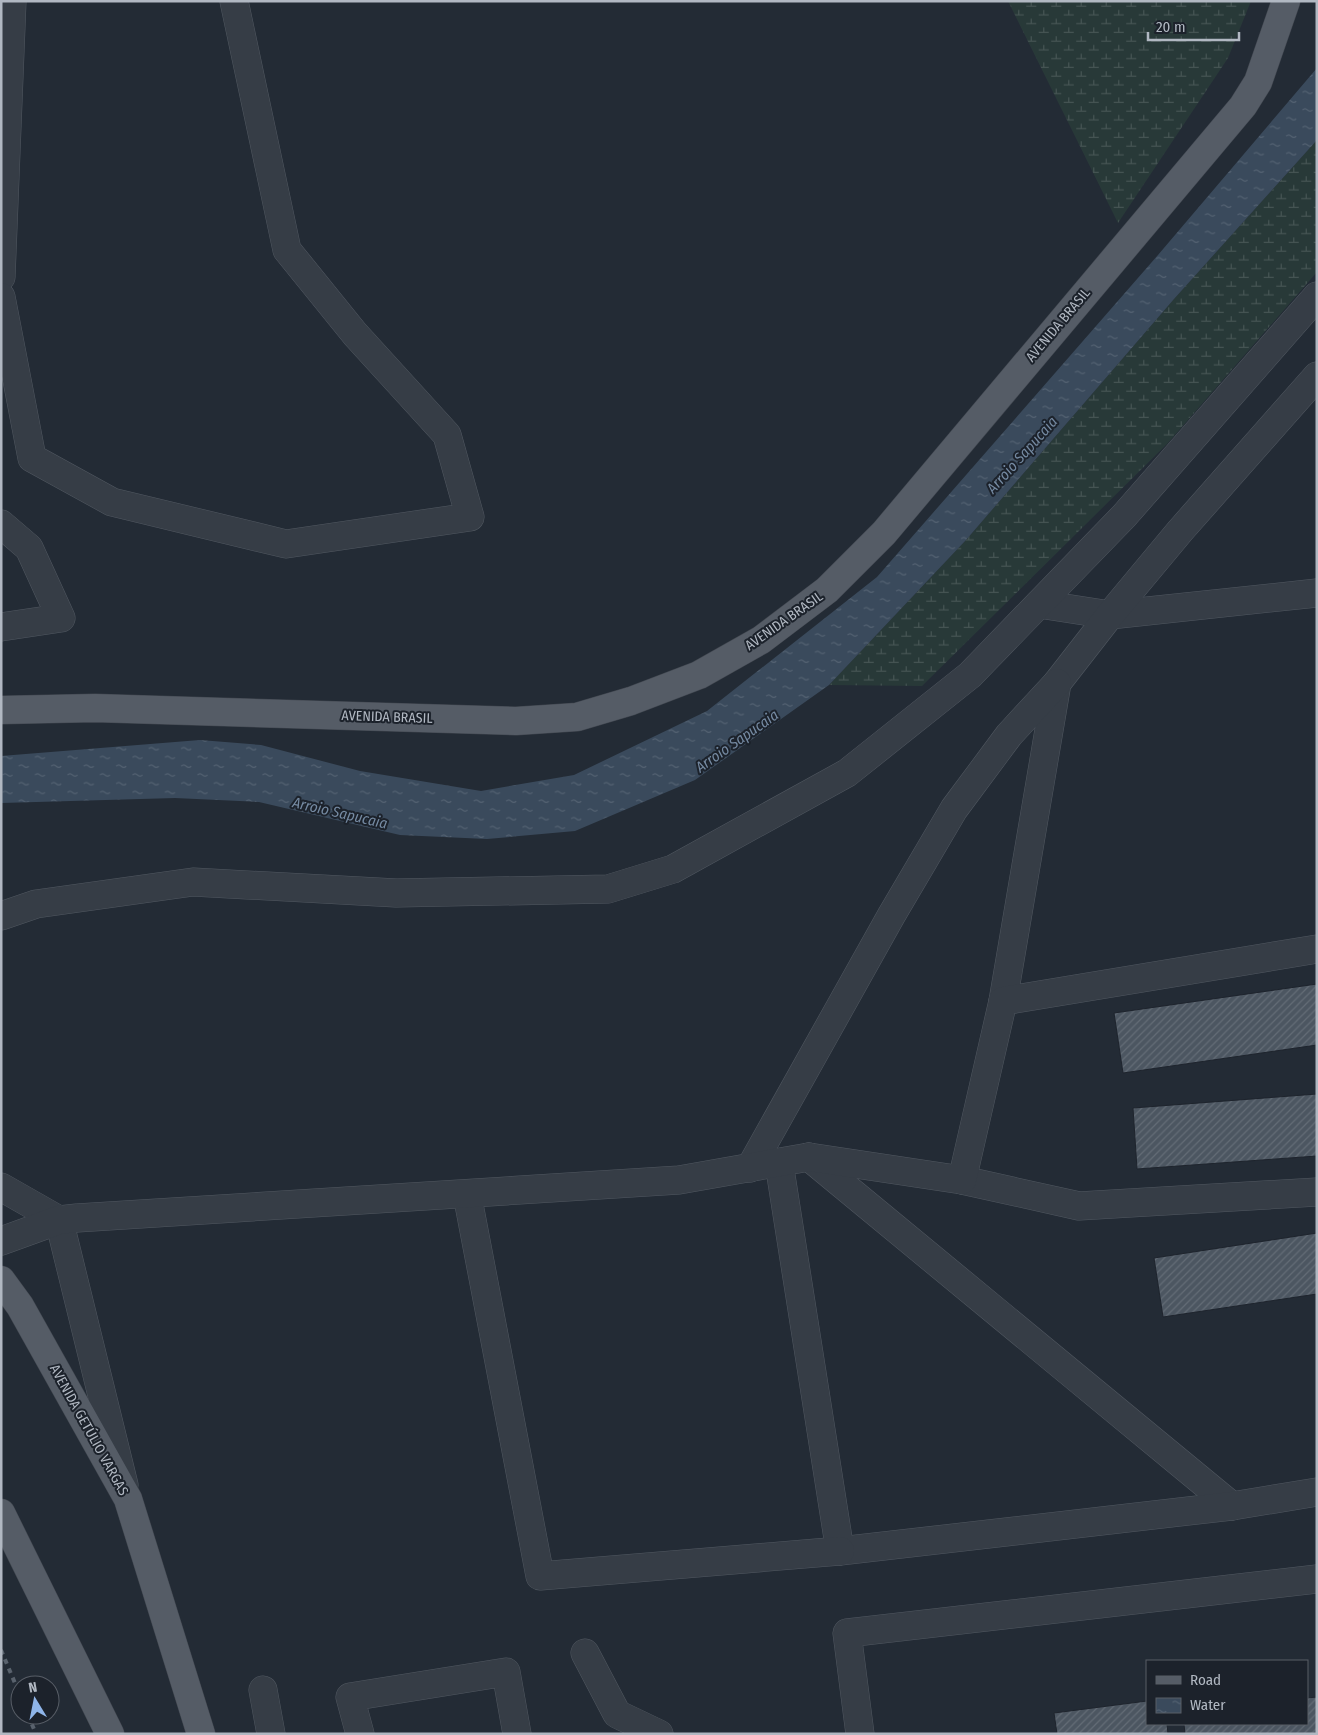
<svg xmlns="http://www.w3.org/2000/svg" width="1318" height="1735" viewBox="0 0 1318 1735" font-family="'Fira Sans Condensed',sans-serif">
<defs>
<pattern id="wetland-marsh" width="20" height="14" patternUnits="userSpaceOnUse" patternTransform="scale(1.25)"><rect width="20" height="14" fill="#283938"/><path d="M1 5h8M5 5V1M11 12h8M15 12V8" fill="none" stroke="#455453"/></pattern>
<pattern id="water-ripples" width="26" height="14" patternUnits="userSpaceOnUse" patternTransform="scale(1.25)"><rect width="26" height="14" fill="#3a4a5c"/><path d="M2 4q2-2 4 0t4 0M15 11q2-2 4 0t4 0" fill="none" stroke="#546272"/></pattern>
<pattern id="building-hatch" width="6" height="6" patternUnits="userSpaceOnUse" patternTransform="scale(1.25)"><rect width="6" height="6" fill="#4c5661"/><path d="M-1 1l2-2M0 6l6-6M5 7l2-2" fill="none" stroke="#636c76"/></pattern>
</defs>
<rect width="100%" height="100%" fill="#232b35"/>
<g fill="url(#wetland-marsh)">
<polygon points="1008,1 1251,1 1228,58 1118,223"/>
<polygon points="1317,140 1317,272 1167,444 922,686 829,685 966,540 1174,299"/>
</g>
<polygon fill="url(#water-ripples)" points="1317,68 1317,140 1174,299 966,540 829,685 695,780 575,831 487,839 400,835 259,802 175,798 1,803 1,756 200,740 261,745 360,771 481,791 574,775 707,711 877,577 1158,255"/>
<g fill="url(#building-hatch)" stroke="#1e242d">
<polygon points="1317,984 1317,1045 1123,1073 1114,1013"/>
<polygon points="1317,1094 1317,1156 1137,1169 1133,1108"/>
<polygon points="1317,1233 1317,1294 1163,1317 1154,1258"/>
<polygon points="1317,1697 1317,1734 1185,1734 1184,1724 1307,1724 1307,1698"/>
<polygon points="1147,1701 1147,1724 1167,1724 1168,1734 1057,1734 1054,1713"/>
</g>
<g fill="none" stroke-linecap="round" stroke-linejoin="round">
<g stroke="#515861" stroke-width="29">
<g id="minor">
<polyline points="1,277 12,1"/>
<polyline points="1,297 32,458 112,502 286,544 470,517 447,435 355,334 287,250 234,1"/>
<polyline points="1,524 29,548 61,618 1,627"/>
<polyline points="1039,604 1110,615 1317,593"/>
<polyline points="1,916 36,904 193,882 396,893 608,889 673,869 847,773 970,675 1124,516 1317,296"/>
<polyline points="1003,1001 1057,683 1110,615 1180,531 1317,376"/>
<polyline points="809,1157 1232,1506"/>
<polyline points="779,1163 840,1551 1232,1506 1317,1492"/>
<polyline points="750,1168 891,916 954,809 1009,735 1057,683"/>
<polyline points="962,1180 1079,1206 1317,1192"/>
<polyline points="1,1187 59,1220 124,1485"/>
<polyline points="467,1194 540,1576 840,1551"/>
<polyline points="1,1241 59,1220 77,1218 679,1180 809,1157 962,1180 1003,1001 1317,949"/>
<polyline points="585,1653 617,1714 659,1734"/>
<polyline points="263,1690 271,1734"/>
<polyline points="360,1734 350,1697 506,1672 517,1734"/>
<polyline points="860,1734 847,1633 1317,1579"/>
</g>
</g>
<g stroke="#40464f" stroke-width="29">
<g id="major">
<polyline points="1,710 95,708 516,721 577,717 631,701 699,675 761,640 827,590 884,533 1243,106 1258,82 1286,1"/>
<polyline points="1,1280 20,1306 128,1499 201,1734"/>
<polyline points="1,1513 110,1734"/>
</g>
</g>
<use href="#minor" stroke="#363d46" stroke-width="28"/>
<use href="#major" stroke="#555c66" stroke-width="28"/>
<g stroke="#59626d" stroke-width="4" stroke-dasharray="5 5" stroke-linecap="butt">
<polyline points="1,1650 20,1695"/>
<polyline points="28,1715 36,1734"/>
</g>
</g>
<g text-anchor="middle" dominant-baseline="central" stroke-width="4" stroke-linejoin="round" paint-order="stroke">
<g font-size="14" fill="#b1b8c2" stroke="#1c222b">
<text transform="translate(1058 325) rotate(-50)">AVENIDA BRASIL</text>
<text transform="translate(784 621) rotate(-35)">AVENIDA BRASIL</text>
<text transform="translate(387 717) rotate(2)">AVENIDA BRASIL</text>
<text transform="translate(89 1430) rotate(61)">AVENIDA GETÚLIO VARGAS</text>
</g>
<g font-size="15" font-style="italic" fill="#758aa2" stroke="#1c222b">
<text transform="translate(1022 455) rotate(-48)">Arroio Sapucaia</text>
<text transform="translate(737 741) rotate(-35)">Arroio Sapucaia</text>
<text transform="translate(340 813) rotate(13)">Arroio Sapucaia</text>
</g>
</g>
<rect width="1318" height="1735" fill="none" stroke="#b1b8c2" stroke-width="5"/>
<rect x="1146" y="1660" width="162" height="65" fill="#1c222b" stroke="#585e67"/>
<rect x="1156" y="1676" width="25" height="8" fill="#555c66" stroke="#585e67"/>
<text x="1190" y="1685" font-size="15" fill="#b1b8c2">Road</text>
<rect x="1156" y="1698" width="25" height="15" fill="url(#water-ripples)" stroke="#585e67"/>
<text x="1190" y="1710" font-size="15" fill="#b1b8c2">Water</text>
<g transform="translate(35 1700) rotate(350)"><circle r="24" fill="#1c222b" stroke="#585e67"/>
<path d="M0-4L9 19L0 12L-9 19Z" fill="#8fb5e9"/>
<text y="-8" font-size="14" font-weight="bold" text-anchor="middle" fill="#b1b8c2">N</text>
</g>
<path d="M1148 32v8h91v-8" fill="none" stroke="#b1b8c2" stroke-width="2.5"/>
<text x="1156" y="32" font-size="15" fill="#b1b8c2" stroke="#1c222b" stroke-width="4" paint-order="stroke">20 m</text>
</svg>
